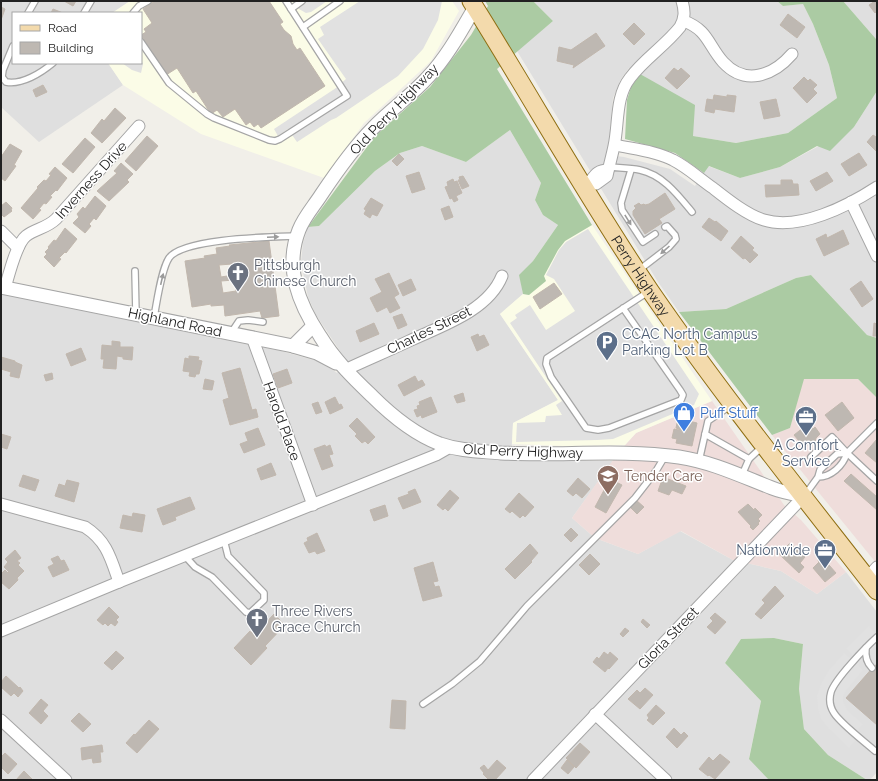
<svg xmlns="http://www.w3.org/2000/svg" width="878" height="781" viewBox="0 0 878 781" font-family="Raleway,sans-serif">
<rect width="100%" height="100%" fill="#f1efe9"/>
<g fill="#dfdfdf">
<polygon points="1,1 130,1 112,13 13,13 13,63 108,63 123,85 39,142 1,107"/>
<polygon points="533,1 777,1 783,6 803,4 813,24 829,65 837,98 788,133 736,143 693,136 640,74 629,68 621,79 613,98 608,155 624,157 670,169 695,186 708,166 740,178 780,167 854,127 877,91 877,338 867,335 811,275 796,278 726,309 679,312 658,282 517,51 553,21"/>
<polygon points="843,1 877,1 877,46 876,39"/>
<polygon points="510,130 541,183 535,200 543,215 558,225 533,261 520,275 523,294 500,314 558,400 513,423 511,460 613,461 572,518 595,538 638,554 680,531 733,560 781,571 817,594 846,572 877,612 877,772 870,780 867,780 828,755 804,729 799,689 803,644 774,638 741,639 725,663 761,701 749,758 769,780 1,780 1,294 281,351 321,362 337,373 346,360 316,315 308,297 301,262 303,243 308,227 319,226 375,171 400,153 422,146 466,162"/>
</g>
<g fill="#efdddb">
<polygon points="803,379 858,379 877,398 877,564 772,435 790,428"/>
<polygon points="712,401 784,505 801,520 846,572 817,594 781,571 733,560 681,531 638,554 595,538 572,518 618,453 636,433"/>
</g>
<g fill="#fbfce7">
<polygon points="130,1 452,1 459,11 431,61 364,123 324,178 201,134 123,85 108,63 141,63 141,13 112,13"/>
<polygon points="592,225 712,401 636,433 625,445 564,446 512,444 513,423 558,400 500,314 523,294 529,295 544,276 558,250 565,241"/>
</g>
<g fill="#abcba3">
<polygon points="485,1 533,1 553,21 497,69 592,225 565,241 558,250 544,276 546,281 529,295 523,294 519,275 533,261 558,225 543,215 535,200 541,183 510,130 466,162 422,146 400,153 375,171 319,226 308,227 375,136 430,87 471,35 488,6"/>
<polygon points="777,1 843,1 876,39 877,91 854,127 830,151 817,146 780,167 740,178 709,166 704,173 675,153 625,139 627,100 631,87 640,74 695,105 693,136 736,143 788,133 837,98 829,65 813,24 803,4 783,6"/>
<polygon points="811,275 867,335 877,338 877,398 858,379 804,379 790,428 772,435 679,312 726,309 796,278"/>
<polygon points="774,638 803,644 799,689 804,729 828,755 867,780 769,780 749,759 761,701 725,663 741,639"/>
</g>
<g fill="#e1e1e1">
<polygon points="294,1 327,1 311,12 306,13 299,9"/>
<polygon points="360,1 442,1 438,20 423,49 398,76 336,118 331,120 297,142 288,129 278,136 274,129 336,88 346,79 318,39 324,35 320,27"/>
<polygon points="141,60 143,64 141,73 132,70 122,63 141,63"/>
<polygon points="588,229 699,394 694,405 613,439 597,440 516,442 517,423 545,422 546,416 562,415 556,405 562,401 510,323 517,318 515,315 530,305 546,330 575,311 554,279 546,275 559,250 566,242"/>
<polygon points="869,626 877,635 877,645 858,665 863,670 845,692 843,696 843,702 847,710 863,724 858,730 862,734 849,748 829,729 821,719 818,708 817,695 822,682 829,670 844,653 850,658 852,657 852,654 846,649"/>
</g>
<g fill="#beb8b2" stroke="#c1b7ad" fill-rule="evenodd">
<polygon points="64,1 76,1 73,6"/>
<polygon points="155,1 269,1 283,22 280,24 284,30 291,36 293,44 297,50 300,48 325,86 261,128 258,124 254,127 250,122 246,125 235,109 223,117 217,110 211,114 196,91 193,93 177,68 166,75 141,35 146,32 144,29 152,23 143,9"/>
<polygon points="875,1 877,1 877,11 875,13 869,5"/>
<polygon points="1,7 5,9 1,20"/>
<polygon points="53,9 63,13 51,13"/>
<polygon points="788,14 805,27 797,38 780,25"/>
<polygon points="634,23 645,34 634,45 623,34"/>
<polygon points="596,33 605,46 573,68 574,65 557,61 559,47 571,50"/>
<polygon points="674,68 678,71 681,68 690,76 677,89 665,78"/>
<polygon points="804,77 808,81 810,79 817,85 813,89 817,93 807,103 793,88"/>
<polygon points="43,85 47,92 36,97 33,90"/>
<polygon points="714,95 727,97 727,95 736,96 734,112 715,109 714,113 705,111 707,99 713,100"/>
<polygon points="776,99 780,116 764,119 760,102"/>
<polygon points="115,108 126,118 102,143 91,133 102,119 104,121"/>
<polygon points="873,135 876,137 877,136 877,152 867,142"/>
<polygon points="147,136 158,146 136,171 125,161"/>
<polygon points="85,138 95,147 73,173 62,164"/>
<polygon points="10,144 22,151 14,165 16,166 5,181 1,178 2,160 1,157"/>
<polygon points="859,153 867,165 849,176 841,164"/>
<polygon points="399,154 404,159 397,166 392,161"/>
<polygon points="121,163 133,174 127,180 129,182 109,201 97,191 117,173 114,171"/>
<polygon points="55,167 67,178 57,191 56,190 50,196 52,197 46,204 44,203 39,209 41,210 33,219 21,208 38,188 37,187 44,180 46,181 51,175 49,174"/>
<polygon points="419,172 425,189 412,193 406,176"/>
<polygon points="827,172 833,181 816,191 810,181"/>
<polygon points="463,176 469,186 462,189 458,180 460,180 459,177"/>
<polygon points="453,179 454,182 457,181 462,193 456,196 458,200 454,202 452,198 450,199 445,187 448,186 447,182"/>
<polygon points="781,180 792,180 793,184 798,184 799,195 766,197 765,185 781,185"/>
<polygon points="665,193 675,209 659,219 662,223 645,234 633,215 633,211 636,208 634,206 639,203 641,205 644,204 645,205 649,204"/>
<polygon points="95,196 106,206 96,220 94,218 89,224 91,226 85,233 73,223 79,217 77,214 83,207 85,209"/>
<polygon points="371,198 383,205 377,216 372,214 370,218 364,214 366,210 364,209"/>
<polygon points="6,202 12,208 11,210 12,211 4,217 1,214 1,206"/>
<polygon points="449,206 453,217 445,220 441,209"/>
<polygon points="709,218 715,222 716,221 728,231 721,241 702,227"/>
<polygon points="65,228 77,239 66,253 65,252 59,258 61,259 54,267 44,257 47,254 45,252 49,248 48,247 54,240 56,241"/>
<polygon points="843,230 849,244 824,256 816,239 826,234 827,238"/>
<polygon points="741,236 754,248 752,250 758,255 750,263 745,258 743,259 731,248"/>
<path d="M269,241L279,316L262,318L260,311L225,316L224,305L211,306V304L192,307L185,261L205,258L204,256L217,254L216,248L230,246L229,245ZM232,264L233,275L221,277L219,265ZM234,280L236,291L223,293L221,281Z"/>
<polygon points="389,273 399,294 394,297 400,308 390,313 387,307 377,312 370,298 382,292 375,279"/>
<polygon points="411,279 416,290 403,296 398,285"/>
<polygon points="861,281 873,299 862,307 850,289"/>
<polygon points="554,283 562,294 540,309 533,297"/>
<polygon points="402,314 407,325 398,329 393,317"/>
<polygon points="374,323 379,334 360,342 356,331"/>
<polygon points="874,323 877,324 877,336 873,336"/>
<polygon points="478,334 479,337 484,335 489,345 477,351 471,337"/>
<polygon points="112,341 120,342 120,347 133,347 132,360 123,359 123,357 117,356 116,369 103,368 104,359 101,359 102,345 112,346"/>
<polygon points="81,348 86,360 71,366 66,354"/>
<polygon points="189,356 199,357 198,360 202,361 199,374 196,374 195,377 189,376 190,372 183,371 185,358 189,359"/>
<polygon points="1,357 15,361 15,362 22,365 19,378 10,376 11,372 1,369"/>
<polygon points="240,368 252,410 256,409 258,417 230,425 223,400 229,398 222,373"/>
<polygon points="287,369 292,383 278,388 273,374"/>
<polygon points="52,373 53,379 46,381 44,375"/>
<polygon points="415,376 418,382 422,380 425,385 404,396 398,385"/>
<polygon points="205,379 214,381 212,390 203,389"/>
<polygon points="463,393 465,401 457,403 454,396"/>
<polygon points="335,397 339,405 341,404 343,408 330,414 325,402"/>
<polygon points="431,397 437,412 422,418 421,415 417,417 414,410 418,409 417,406 420,405 419,402"/>
<polygon points="318,402 322,412 316,414 312,404"/>
<polygon points="842,402 854,418 838,431 825,415"/>
<polygon points="357,418 375,437 368,444 365,441 362,443 355,436 357,434 349,426"/>
<polygon points="681,419 697,423 692,446 676,443 677,439 672,438 674,429 679,430 679,429 676,428 677,423 681,424"/>
<polygon points="809,423 813,429 815,427 820,434 816,438 815,442 816,443 815,445 812,442 804,447 794,435"/>
<polygon points="258,428 265,445 244,453 240,444 248,441 245,433"/>
<polygon points="1,434 11,437 7,449 1,447"/>
<polygon points="877,439 877,463 865,453"/>
<polygon points="325,445 326,447 330,445 333,454 329,455 333,466 322,470 314,449"/>
<polygon points="271,463 276,475 261,480 257,469"/>
<polygon points="851,474 877,497 877,510 844,481"/>
<polygon points="23,475 39,480 35,491 19,486"/>
<polygon points="663,477 686,486 682,494 672,490 669,495 658,491"/>
<polygon points="578,478 590,489 582,498 576,493 573,496 567,491"/>
<polygon points="610,479 622,485 606,513 595,507"/>
<polygon points="67,480 79,483 74,502 55,496 59,484 65,486"/>
<polygon points="415,489 421,502 403,509 398,498 409,494 408,492"/>
<polygon points="450,490 459,498 448,511 445,508 443,510 437,505"/>
<polygon points="519,493 534,507 525,517 523,515 520,518 512,511 510,513 505,509"/>
<polygon points="190,497 195,509 175,517 176,520 163,525 157,509"/>
<polygon points="636,500 644,507 637,514 630,507"/>
<polygon points="748,504 754,510 755,508 762,515 758,519 760,521 758,523 759,524 753,530 750,527 751,526 738,512"/>
<polygon points="385,505 388,516 374,521 370,510"/>
<polygon points="133,513 145,515 142,532 120,528 123,515 132,517"/>
<polygon points="571,528 578,535 571,542 564,535"/>
<polygon points="317,533 325,551 317,554 315,551 309,553 304,543 308,541 307,538"/>
<polygon points="790,543 805,557 800,563 804,567 799,573 779,554"/>
<polygon points="530,544 538,553 531,561 532,562 515,579 505,569"/>
<polygon points="15,550 21,558 17,561 20,563 18,565 24,571 17,578 18,580 9,589 1,582 1,574 5,570 8,573 9,572 4,567 8,562 5,559"/>
<polygon points="590,554 600,564 589,575 579,565"/>
<polygon points="58,556 61,561 64,560 69,570 53,577 48,567 54,564 51,559"/>
<polygon points="822,557 836,573 825,582 813,568 819,562 818,560"/>
<polygon points="433,562 438,581 433,582 435,587 439,586 442,596 423,601 414,568"/>
<polygon points="775,586 784,596 761,619 755,614 765,603 762,600"/>
<polygon points="109,607 119,617 116,620 118,622 115,626 111,623 108,626 105,623 103,625 97,620"/>
<polygon points="715,613 726,622 715,634 707,627 713,621 710,618"/>
<polygon points="274,614 285,625 265,646 267,648 251,665 234,648 250,631 251,633 256,627 259,630"/>
<polygon points="643,619 650,625 647,628 641,622"/>
<polygon points="625,628 629,631 623,637 620,634"/>
<polygon points="116,651 124,658 112,670 104,663"/>
<polygon points="604,652 608,655 610,652 618,659 609,669 608,668 605,672 593,662 597,657 599,659"/>
<polygon points="875,665 877,666 877,725 846,698"/>
<polygon points="6,676 19,688 11,696 1,687 1,682"/>
<polygon points="20,687 23,691 18,697 14,693"/>
<polygon points="645,688 653,695 640,709 628,699 637,690 640,693"/>
<polygon points="41,699 48,705 43,711 48,716 41,724 29,713"/>
<polygon points="392,700 406,701 405,729 390,728"/>
<polygon points="656,705 665,713 653,725 647,720 649,718 647,715"/>
<polygon points="79,713 91,724 83,732 71,721"/>
<polygon points="149,720 159,729 137,753 126,743 134,734 135,735"/>
<polygon points="674,728 681,735 684,732 688,736 677,748 666,737"/>
<polygon points="580,743 590,752 576,768 566,758"/>
<polygon points="102,745 103,752 100,752 101,762 93,763 92,758 82,760 81,748"/>
<polygon points="5,753 17,764 8,774 1,767 1,757"/>
<polygon points="720,754 730,762 715,779 709,775 708,776 699,769 709,757 713,761"/>
<polygon points="497,760 506,768 495,780 489,780 483,774 484,773 480,768 484,765 488,770"/>
<polygon points="567,760 574,767 568,774 561,768"/>
<polygon points="24,771 33,780 16,780"/>
</g>
<g fill="none" stroke-linecap="round" stroke-linejoin="round">
<g stroke="#a5a5a5" stroke-width="8">
<g id="service">
<polyline points="291,9 302,1"/>
<polyline points="28,13 35,1"/>
<polyline points="84,13 91,1"/>
<polyline points="133,13 139,6 148,1"/>
<polyline points="303,27 340,1"/>
<polyline points="141,42 169,83 207,114 214,118 269,140 275,141 280,139 347,96 286,1"/>
<path d="M13,46L3,70L2,77L6,82C22,85 41,73 53,63"/>
<path d="M609,167C619,168 630,168 640,170C663,175 678,195 692,212"/>
<polyline points="631,170 621,203 622,210 643,242 655,234"/>
<polyline points="639,270 669,247 676,239 675,235 667,226 665,227"/>
<polyline points="135,271 136,314"/>
<polyline points="623,308 680,390 683,395 681,400 609,428 598,430 586,428 551,377 546,364 547,358 648,292"/>
<path d="M154,317C157,302 161,270 169,258C183,238 272,237 297,236"/>
<polyline points="231,333 239,321 248,320 263,322"/>
<polyline points="877,423 847,453 877,481"/>
<polyline points="705,434 749,459 763,446"/>
<polyline points="811,457 832,437 847,453"/>
<polyline points="699,461 708,421 730,406"/>
<polyline points="742,475 749,459"/>
<path d="M805,495L818,477L820,470L823,467L837,454L847,453C843,466 831,477 818,477"/>
<polyline points="185,556 195,567 212,577 246,612 250,613 264,600 264,593 228,556 224,540"/>
<path d="M866,648C865,656 866,662 872,668"/>
<polyline points="423,704 452,684 480,661 527,606 635,498 656,471 665,456"/>
<path d="M875,751C865,742 841,724 834,713C830,707 829,699 831,692C835,679 866,647 877,637"/>
</g>
</g>
<g stroke="#a5a5a5" stroke-width="13">
<g id="minor">
<path d="M684,21C708,30 708,45 723,62C745,86 773,76 792,54"/>
<path d="M615,145C633,149 656,151 673,160C687,167 700,179 713,188C727,199 747,215 764,220C799,231 848,206 877,187"/>
<path d="M589,183L596,184L607,176C609,166 612,156 614,146C619,124 615,97 630,78C644,59 665,46 680,27C685,18 685,11 682,1"/>
<path d="M585,187C594,179 594,170 608,170"/>
<polyline points="851,202 877,256"/>
<polyline points="1,231 18,248"/>
<path d="M5,288C9,275 16,244 26,236C35,229 47,228 56,219L139,126"/>
<polyline points="252,337 313,505"/>
<path d="M345,370C366,360 388,351 409,341C441,326 488,311 502,276"/>
<path d="M1,504L85,527C107,541 111,559 119,582"/>
<polyline points="867,578 877,567"/>
<polyline points="1,631 119,582 436,455 450,447"/>
<polyline points="595,714 666,780"/>
<polyline points="1,720 66,780"/>
<polyline points="533,780 804,496"/>
</g>
</g>
<g stroke="#a5a5a5" stroke-width="15">
<g id="tertiary">
<path d="M475,7C461,31 447,57 428,77C411,96 390,110 373,128C353,148 337,171 321,195C314,206 304,217 299,230C284,268 299,304 320,336C334,359 352,377 372,396C392,416 414,434 440,444C460,451 480,451 501,453C560,456 620,449 679,457C712,462 741,476 772,488C782,492 793,494 804,496"/>
<polyline points="1,287 293,346 317,353 336,363"/>
<polyline points="293,346 313,326"/>
</g>
</g>
<g stroke="#8e6e11" stroke-width="19">
<g id="primary">
<path id="s1" d="M471,1C532,98 587,198 651,292C722,395 800,492 877,591"/>
</g>
</g>
<use href="#service" stroke="#fff" stroke-width="5.5"/>
<use href="#minor" stroke="#fff" stroke-width="11"/>
<use href="#tertiary" stroke="#fff" stroke-width="13"/>
<use href="#primary" stroke="#f3daac" stroke-width="17"/>
</g>
<defs><path id="oneway-solid" d="M-6-.8H1V-3.2L6.5 0L1 3.2V.8H-6Z"/></defs>
<g fill="#9b9b9b">
<use href="#oneway-solid" transform="translate(628 220) rotate(58)"/>
<use href="#oneway-solid" transform="translate(273 237) rotate(-2)"/>
<use href="#oneway-solid" transform="translate(665 250) rotate(138)"/>
<use href="#oneway-solid" transform="translate(162 279) rotate(-77)"/>
</g>
<defs>
<g id="church-pin" transform="scale(1.15)"><path d="M0 17L-7.5 6A9.5 9.5 0 1 1 7.5 6Z" fill="#6b7280" stroke="#fff"/><path d="M-1.2-6h2.4v3.5h3.3v2.4h-3.3V6h-2.4V-.1h-3.3v-2.4h3.3Z" fill="#fff"/></g>
<g id="parking-pin" transform="scale(1.15)"><path d="M0 17L-7.5 6A9.5 9.5 0 1 1 7.5 6Z" fill="#5c6f8a" stroke="#fff"/><path d="M-3.5-5.5H1a3.5 3.5 0 0 1 0 7H-1V5.5H-3.5ZM-1-3.4V-.6H.8a1.4 1.4 0 0 0 0-2.8Z" fill="#fff"/></g>
<g id="shop-pin" transform="scale(1.15)"><path d="M0 17L-7.5 6A9.5 9.5 0 1 1 7.5 6Z" fill="#3f7fe0" stroke="#fff"/><path d="M-5-2.5h2.3a2.7 3.5 0 0 1 5.4 0H5L5.5 6h-11ZM-1.5-2.5h3a1.5 2.3 0 0 0-3 0Z" fill="#fff"/></g>
<g id="office-pin" transform="scale(1.15)"><path d="M0 17L-7.5 6A9.5 9.5 0 1 1 7.5 6Z" fill="#5c6f8a" stroke="#fff"/><path d="M-6-3h4V-5.5h4V-3h4V5H-6ZM-1-4.5V-3h2v-1.5ZM-6 0V1H6V0Z" fill="#fff"/></g>
<g id="school-pin" transform="scale(1.15)"><path d="M0 17L-7.5 6A9.5 9.5 0 1 1 7.5 6Z" fill="#8d6e63" stroke="#fff"/><path d="M0-5L7-2L0 1L-7-2ZM-4 1L0 2.5L4 1V4Q0 6-4 4Z" fill="#fff"/></g>
</defs>
<g fill-rule="evenodd">
<use href="#church-pin" x="238" y="273"/>
<use href="#parking-pin" x="607" y="342"/>
<use href="#shop-pin" x="684" y="413"/>
<use href="#office-pin" x="806" y="417"/>
<use href="#school-pin" x="608" y="476"/>
<use href="#office-pin" x="825" y="550"/>
<use href="#church-pin" x="257" y="619"/>
</g>
<g text-anchor="middle" dominant-baseline="central" stroke-width="3" stroke-linejoin="round" paint-order="stroke">
<g font-size="14" fill="#212121" stroke="#fff">
<text transform="translate(394 109) rotate(-46)">Old Perry Highway</text>
<text transform="translate(91 180) rotate(-48)">Inverness Drive</text>
<text stroke="none"><textPath href="#s1" startOffset="323">Perry Highway</textPath></text>
<text transform="translate(175 322) rotate(12)">Highland Road</text>
<text transform="translate(429 330) rotate(-26)">Charles Street</text>
<text transform="translate(282 421) rotate(70)">Harold Place</text>
<text transform="translate(523 451) rotate(2)">Old Perry Highway</text>
<text transform="translate(668 638) rotate(-46)">Gloria Street</text>
</g>
<g font-size="14" fill="#5b616d" stroke="#fff" text-anchor="start">
<text x="254" y="265">Pittsburgh<tspan x="254" dy="16">Chinese Church</tspan></text>
<text x="272" y="611">Three Rivers<tspan x="272" dy="16">Grace Church</tspan></text>
</g>
<g font-size="14" fill="#4e5e75" stroke="#fff" text-anchor="start">
<text x="622" y="334">CCAC North Campus<tspan x="622" dy="16">Parking Lot B</tspan></text>
<text x="806" y="445" text-anchor="middle">A Comfort<tspan x="806" dy="16">Service</tspan></text>
<text x="810" y="550" text-anchor="end">Nationwide</text>
</g>
<g font-size="14" fill="#366cbe" stroke="#fff" text-anchor="start">
<text x="700" y="413">Puff Stuff</text>
</g>
<g font-size="14" fill="#785e54" stroke="#fff" text-anchor="start">
<text x="624" y="476">Tender Care</text>
</g>
</g>
<rect width="878" height="781" fill="none" stroke="#212121" stroke-width="4"/>
<rect x="12" y="12" width="130" height="52" fill="#ffffff" stroke="#a6a6a6"/>
<rect x="20" y="25" width="20" height="6" fill="#f3daac" stroke="#a6a6a6"/>
<text x="48" y="32" font-size="12" fill="#212121">Road</text>
<rect x="20" y="42" width="20" height="12" fill="#beb8b2" stroke="#a6a6a6"/>
<text x="48" y="52" font-size="12" fill="#212121">Building</text>
</svg>
